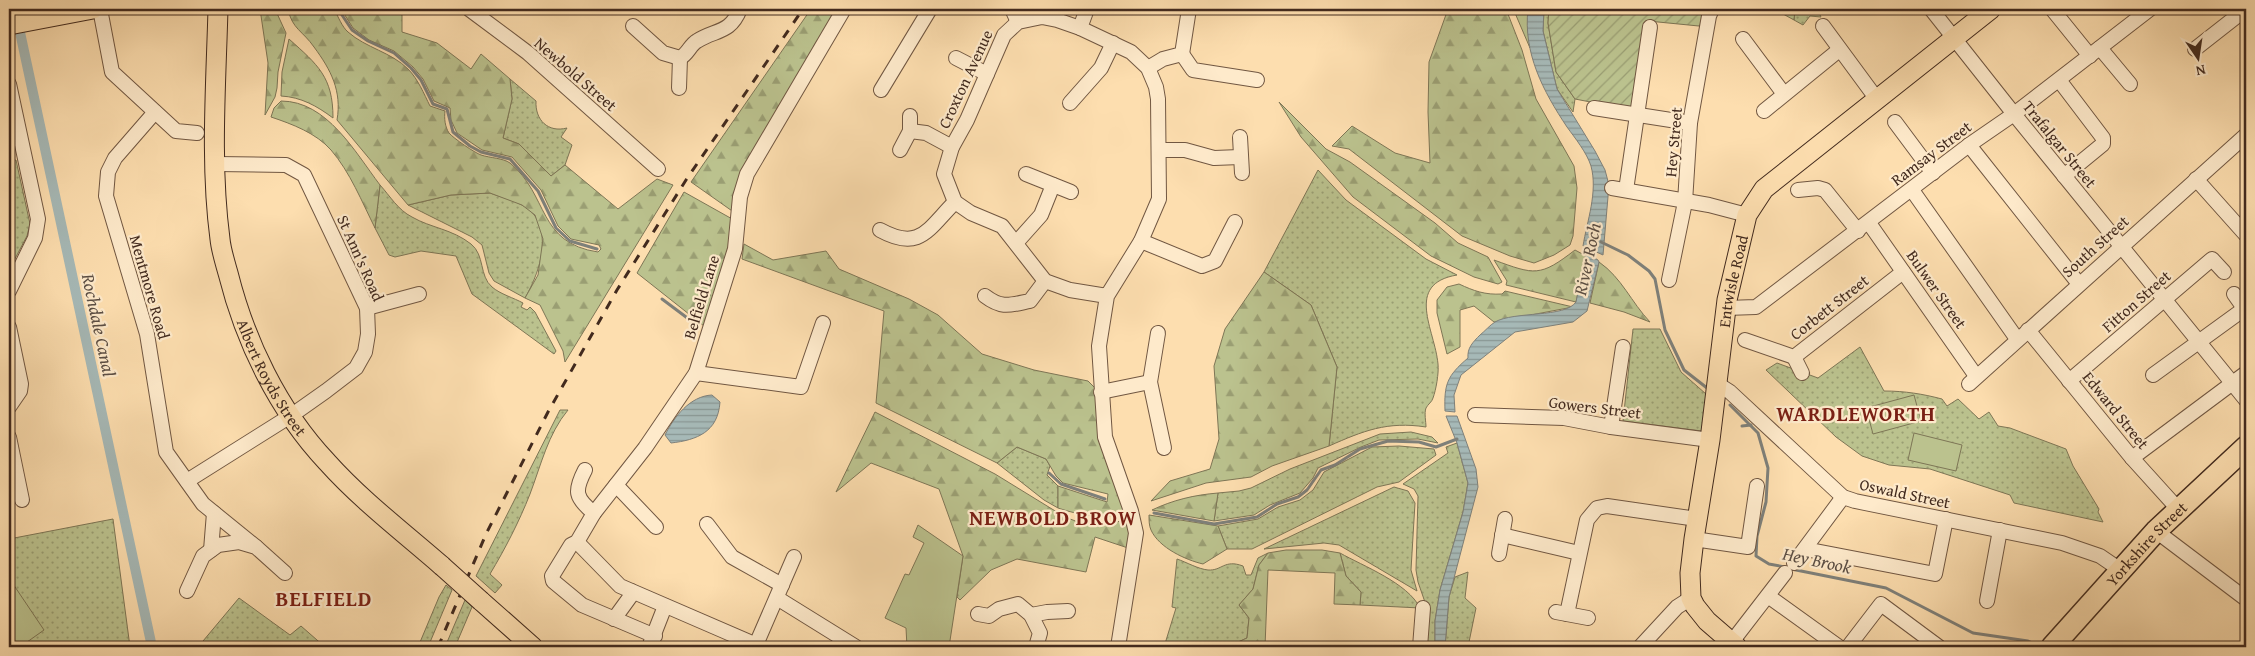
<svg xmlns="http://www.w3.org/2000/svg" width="2255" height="656" viewBox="0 0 2255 656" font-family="'Gentium Book Plus',serif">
<defs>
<pattern id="grass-dots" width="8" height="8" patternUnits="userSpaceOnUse" patternTransform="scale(1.25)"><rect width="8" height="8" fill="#bbc28e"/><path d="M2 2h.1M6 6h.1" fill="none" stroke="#9a9e73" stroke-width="1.8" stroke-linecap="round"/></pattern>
<pattern id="forest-firs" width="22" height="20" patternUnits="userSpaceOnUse" patternTransform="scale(1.25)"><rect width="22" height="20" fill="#bbc28e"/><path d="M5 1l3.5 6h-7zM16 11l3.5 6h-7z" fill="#9a9e73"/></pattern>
<pattern id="garden-furrows" width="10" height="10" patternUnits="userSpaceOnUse" patternTransform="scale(1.25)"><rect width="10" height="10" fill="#bbc28e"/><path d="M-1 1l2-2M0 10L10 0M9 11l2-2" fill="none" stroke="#9a9e73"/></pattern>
<pattern id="water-rules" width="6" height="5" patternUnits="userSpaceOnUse" patternTransform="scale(1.25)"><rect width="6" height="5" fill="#a6b9b7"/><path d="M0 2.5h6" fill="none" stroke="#899794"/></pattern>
</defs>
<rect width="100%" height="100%" fill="#fddeaf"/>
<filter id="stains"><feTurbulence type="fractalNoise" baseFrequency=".004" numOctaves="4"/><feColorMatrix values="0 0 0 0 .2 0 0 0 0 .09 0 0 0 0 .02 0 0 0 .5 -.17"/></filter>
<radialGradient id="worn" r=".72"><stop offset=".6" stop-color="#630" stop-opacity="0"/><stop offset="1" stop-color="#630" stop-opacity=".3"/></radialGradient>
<g fill="url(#grass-dots)" stroke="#7e7656">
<polygon points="1544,9 1549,9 1548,23 1556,72 1575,99 1573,112 1557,89 1543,31"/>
<polygon points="1795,9 1817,9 1821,17 1810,16 1803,25 1794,20"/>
<path d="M510,79L536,101C535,120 548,133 567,128L561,137L572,145L565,165L551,176L519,144L503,138L512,99Z"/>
<polygon points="16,160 30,224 27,236 9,270 9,161"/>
<path d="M1318,170L1346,200L1426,259L1457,275C1404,284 1435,330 1438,364C1439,373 1436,390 1433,398C1432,402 1428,404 1426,408C1424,413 1426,422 1426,427C1387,421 1363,431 1329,446L1337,367L1311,305L1264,272Z"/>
<path d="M380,185C390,196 398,210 412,217C431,228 452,229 471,244C485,255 479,276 492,287C500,294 514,298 523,303L521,307L527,310L530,307L535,312L556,351L554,354L472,294L456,256L421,251L395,257L389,255L375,228Z"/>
<path d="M490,193C503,198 527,203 535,216C551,241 538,275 525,298L494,281L489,273L482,245L472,237L408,205L451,195Z"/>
<polygon points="1633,329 1660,329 1681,372 1706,394 1702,431 1623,421"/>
<path d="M1860,347L1884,391C1905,391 1923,394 1942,399L1947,406L1958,399L1979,419L1989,412L1998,426L2010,428L2066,449L2073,466L2099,509L2098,512L2103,522L2014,503L2010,495L1930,469L1889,465L1862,456L1836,437L1766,370L1777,363L1818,378Z"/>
<path d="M560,410H568C548,434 541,465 530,494C519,522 505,549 490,574L502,585L495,593L476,576Z"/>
<polygon points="1411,432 1432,437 1438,443 1418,439 1379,440 1361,447 1318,468 1313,478 1300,493 1270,505 1254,515 1214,521 1218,493 1239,491 1251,488 1290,469 1380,434"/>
<polygon points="1457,443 1468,483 1463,512 1440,590 1435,621 1435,647 1425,647 1427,608 1418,582 1416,570 1418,496 1414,489 1403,484 1448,453 1446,447"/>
<polygon points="1399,446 1434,449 1436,455 1399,482 1377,487 1252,549 1227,549 1218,526 1258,519 1278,507 1300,500 1313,490 1324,472 1372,447"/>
<polygon points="1017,447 1046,459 1050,466 1047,475 1058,486 1058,508 1044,500 997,463"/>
<polygon points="1394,487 1408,491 1415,503 1411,570 1417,591 1339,545 1324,543 1264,549"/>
<polygon points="113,519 130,647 9,647 9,539"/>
<path d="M1268,553L1259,565L1253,589L1239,605L1249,618L1247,638L1227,647H1164L1176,608L1172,607L1177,559C1186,562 1198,569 1208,570C1222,571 1224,559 1243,566L1246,575H1251L1258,558Z"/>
<path d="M1340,553C1363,566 1408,583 1420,608L1360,605L1361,592L1346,576Z"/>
<polygon points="1468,572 1465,598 1476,608 1468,647 1445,647 1449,597 1455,577"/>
<polygon points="446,585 452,590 428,647 418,647 439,597"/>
<polygon points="239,598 290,635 301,626 325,647 198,647"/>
<polygon points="465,600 472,607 455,647 445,647"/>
</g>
<g fill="url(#forest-firs)" stroke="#7e7656">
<polygon points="260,9 275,9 286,33 278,72 277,88 275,97 265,115 268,63"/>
<path d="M288,9H334C338,16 342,27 348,32C366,48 391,52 408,69C418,79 424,94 430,106L445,111C444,118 445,127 449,133C453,138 475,153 481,155C490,158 503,158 510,163C549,195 537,243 598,252L601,249L599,245L571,239L558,226L541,190L512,157L482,150L457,133L451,120L450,108L434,101L423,79L413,67L394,51L369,40L353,28L341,9H355L365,14C377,5 389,10 402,15V32L437,43L471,69L481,54L510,79L512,99L503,138L519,144L551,176L565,165L618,209L657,179L673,185L565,362L563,351L540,305L525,298L538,275L543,239L535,215L522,205L490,193L451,195L408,205L337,120C342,91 331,70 314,47C303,31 292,29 288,9Z"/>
<polygon points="811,9 838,9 752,157 735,213 691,182"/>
<polygon points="1448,9 1506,9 1522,50 1536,99 1574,166 1577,188 1573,236 1570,245 1554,255 1534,263 1510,256 1462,236 1349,149 1332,146 1352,126 1395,153 1430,163 1428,112 1429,62"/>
<polygon points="1514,9 1528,9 1530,48 1515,13"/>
<path d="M289,39C318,65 333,77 333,118C317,106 301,97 281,96L282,72Z"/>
<path d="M281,101C327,101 355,152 380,185L375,228C362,202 350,172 331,150C316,133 292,124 271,117L274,108Z"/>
<polygon points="1279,102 1326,149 1350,162 1435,223 1458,243 1488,257 1502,282 1498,284 1474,277 1431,256 1353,197 1301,137"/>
<polygon points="684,192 734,220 731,249 704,326 637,273"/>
<path d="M744,244L773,260L826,251L839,269L909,299L938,315L982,354L1034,370L1088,381L1097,390L1098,430L1125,514C1101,518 1081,516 1058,508V486L1107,502L1108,494L1063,483L1056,476L1046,459L1017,447L997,463L876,403L884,311L742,259Z"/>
<path d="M1575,250L1586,256L1576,302L1506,285L1507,281L1494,260C1535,275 1540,277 1575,250Z"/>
<path d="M1599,262C1622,278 1631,302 1650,322L1624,312L1590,303Z"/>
<polygon points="1264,272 1311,305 1337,367 1329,446 1272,466 1251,477 1206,483 1151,501 1170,481 1210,469 1219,439 1214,366 1225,329"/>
<path d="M1459,284C1474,291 1485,295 1502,294L1505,291L1573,307L1494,322L1474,306L1460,310V347L1447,354L1437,313V300L1447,287Z"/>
<polygon points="875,412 995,474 1065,517 1078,522 1105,524 1127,520 1130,533 1128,548 1095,537 1086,572 1017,559 991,570 960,600 957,597 963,556 939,489 871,463 836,492"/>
<path d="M1218,493L1214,521L1152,510C1173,500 1194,495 1218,493Z"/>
<path d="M1149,515L1218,526L1227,549L1203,564C1186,560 1159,548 1151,530C1149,526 1149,520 1149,515Z"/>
<polygon points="1286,550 1322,550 1340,553 1346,576 1361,592 1360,605 1334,604 1335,573 1268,570 1265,647 1227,647 1247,638 1249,618 1239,605 1253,589 1259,565 1268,553"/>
</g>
<g fill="url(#garden-furrows)" stroke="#7e7656">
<polygon points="1549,9 1714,9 1709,27 1648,21 1632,110 1575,99 1556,72 1548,23"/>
<polygon points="1774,9 1795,9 1794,20"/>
</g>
<g fill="#bbc28e" stroke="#7e7656">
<polygon points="1914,395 1921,421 1873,434 1866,408"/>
<polygon points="1914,433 1962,445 1956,471 1908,460"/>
<polygon points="918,525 963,556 949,647 907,647 906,628 885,618 905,574 909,575 924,543 913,537"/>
<polygon points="9,578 44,630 20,647 9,647"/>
<polygon points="209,644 287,647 206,647"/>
</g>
<g fill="url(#water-rules)" stroke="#7e807a">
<path d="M1528,9H1544L1543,31L1557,89L1595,151L1605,170L1609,185L1603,255L1583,246C1587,221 1598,192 1591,166C1587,153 1575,138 1567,127C1543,91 1523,53 1528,9Z"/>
<path d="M1586,253L1598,260L1599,262L1587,311L1573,322L1515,332L1461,375L1454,395L1455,412L1445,411C1444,384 1447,376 1468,358C1467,348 1473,342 1480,335C1485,331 1490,325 1495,322C1514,311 1565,318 1576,302Z"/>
<path d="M712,395L720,402C718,432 697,440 671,443L665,435C674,417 690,396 712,395Z"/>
<polygon points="1446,416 1457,416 1476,469 1478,487 1449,597 1445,647 1435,647 1435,621 1440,590 1463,512 1468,483 1457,443"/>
</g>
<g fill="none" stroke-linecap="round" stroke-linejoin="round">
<g stroke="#7e807a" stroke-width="3">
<polyline points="338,9 352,30 368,41 394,53 411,68 421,80 433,104 447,109 453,132 470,146 481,152 510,159 538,191 556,228 570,241 597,249"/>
<polyline points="1601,242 1628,255 1649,271 1655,279 1665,330 1684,370 1707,388"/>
<polyline points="662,299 698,326"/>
<polyline points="1730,405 1758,433 1768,468 1766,502 1757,536 1756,556 1769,564 1785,567"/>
<polyline points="1742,426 1751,425"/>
<polyline points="1049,473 1061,484 1105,499"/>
<polyline points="1154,513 1214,524 1257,517 1277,504 1298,497 1307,490 1321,470 1335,465 1360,449 1388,441 1419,442 1436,447 1457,439"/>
<polyline points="1791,569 1886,588 1973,633 2028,641 2040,647"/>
</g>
<polyline stroke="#a6b9b7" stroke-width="10" points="15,9 152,647"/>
<g stroke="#715742" stroke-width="16">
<g id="minor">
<polyline points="100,9 112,72 176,131 197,133"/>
<polyline points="469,9 528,53 658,169"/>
<polyline points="1012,9 1018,22"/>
<polyline points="1931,9 2014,114 2246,400"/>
<polyline points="2052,9 2090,56"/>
<path d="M633,26L663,53L680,58C688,54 690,45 697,41C716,29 730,34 740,9"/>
<polyline points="1823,26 1876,98"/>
<polyline points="1080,28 1087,9"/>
<polyline points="1743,39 1784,94"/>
<polyline points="2100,48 2130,84"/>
<polyline points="2195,49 2246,9"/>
<polyline points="1182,54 1193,70 1257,80"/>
<polyline points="956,58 987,74"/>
<polyline points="1148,68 1163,59 1182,54 1189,9"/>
<polyline points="2059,80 2103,138 2103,144 2064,176"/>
<polyline points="9,84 38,219 35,238 9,291"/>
<polyline points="679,88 680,58"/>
<polyline points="881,90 930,9"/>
<polyline points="1070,103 1101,68 1113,43"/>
<polyline points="1594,108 1690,123"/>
<polyline points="1764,111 1839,50"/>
<polyline points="155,112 115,158 108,172 106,196 147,334 166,452 203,504 256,547"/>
<polyline points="1895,122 1933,173"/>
<polyline points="910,131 926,133 952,147"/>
<polyline points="1240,137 1242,173"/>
<polyline points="1969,145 2079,284"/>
<polyline points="900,150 910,131 910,116"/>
<polyline points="1159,150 1185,150 1214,158 1240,157"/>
<polyline points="1026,174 1071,192"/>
<polyline points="2196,179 2246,235"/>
<polyline points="1612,188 1709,205 1747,215"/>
<polyline points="1626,190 1650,27"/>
<polyline points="1798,190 1818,188 1825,190 1858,231"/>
<polyline points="1912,190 2017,339"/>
<polyline points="1869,223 1976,376"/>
<path d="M880,230C920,252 928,229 955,202"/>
<polyline points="1141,241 1202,266 1215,261 1235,222"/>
<polyline points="1016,243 1041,215 1053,185"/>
<polyline points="1669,280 1685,202 1690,123 1709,16 1712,9"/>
<polyline points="2234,294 2246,311"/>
<path d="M985,296C1002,309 1010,305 1030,301L1045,281"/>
<polyline points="1107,296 1070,290 1045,281 1002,226 971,213 955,202 944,174 952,147 967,120 1004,35 1018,22 1042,17 1057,20 1080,28 1131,52 1148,68 1156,87 1158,99 1159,199 1141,241 1107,296 1099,346 1105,437 1131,511 1136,533 1118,647"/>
<polyline points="367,308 419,294"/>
<polyline points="1726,308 1756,307 1969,145 2014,114 2150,9"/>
<polyline points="9,327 21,384 20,391 9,407"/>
<polyline points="2028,330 2132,458 2179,510"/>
<polyline points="1158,333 1150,382 1164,448"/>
<polyline points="1745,340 1794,357 1903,272"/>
<polyline points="1794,357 1802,373"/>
<polyline points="696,373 801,387 823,323"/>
<polyline points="2153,375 2244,309"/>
<polyline points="2069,381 2212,259 2224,272"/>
<polyline points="1716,383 1730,392 1843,497 1855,501 2062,543 2100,556 2122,571"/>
<polyline points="1969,384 2246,135"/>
<polyline points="1101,392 1150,382"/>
<polyline points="1475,415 1564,418 1611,427 1710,440"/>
<polyline points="1611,427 1623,347"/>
<polyline points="9,437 22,500"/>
<polyline points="2132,458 2246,373"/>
<path d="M585,470C574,491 575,498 594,513"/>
<polyline points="187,481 292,415 326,391 356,368 365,352 368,334 367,308 304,175 286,165 216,164"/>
<polyline points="616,485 656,527"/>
<polyline points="707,524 732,557 782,585"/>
<polyline points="2156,531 2246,599"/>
<polyline points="1502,535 1579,553"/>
<polyline points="1694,539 1748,547 1757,486"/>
<polyline points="577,542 620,586 761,647"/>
<polyline points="1805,549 1935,574 1946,519"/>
<polyline points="211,550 214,513"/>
<polyline points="1499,554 1505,519"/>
<polyline points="1794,563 1843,497"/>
<polyline points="187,591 203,556 218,545 239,542 256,547 285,573"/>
<polyline points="1768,596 1839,647"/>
<polyline points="777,598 856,647"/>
<polyline points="1987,601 2000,530"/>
<polyline points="1556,612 1588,618"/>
<polyline points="978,614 989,616 999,609 1018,604 1031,615 1040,633 1036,647"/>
<polyline points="1567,614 1587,520 1597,508 1607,506 1697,519"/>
<polyline points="1031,615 1047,612 1068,611"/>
<polyline points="614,619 630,597 631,591"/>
<polyline points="655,636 582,605 553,581 552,576 571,545 577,542 594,513 645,448 696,373 735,249 740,197 747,174 844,9"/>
<polyline points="1731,643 1785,573"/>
<polyline points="649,647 665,606"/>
<polyline points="755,647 794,557"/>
<polyline points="1420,647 1423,608"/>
<polyline points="1640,647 1677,607 1691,598"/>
<polyline points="1848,647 1881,604 1939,647"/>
</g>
</g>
<g stroke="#422a1e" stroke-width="21">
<g id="major">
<path id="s1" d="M218,9C216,84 210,164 220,239C221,250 225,262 228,273C245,341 278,410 327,462C361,500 403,532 442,566"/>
<polyline points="9,25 93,9"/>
<polyline points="481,601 533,647"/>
<path id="s2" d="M1737,647L1707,621L1695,606L1691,598L1690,573L1694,539L1710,440L1727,300L1747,215L1764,189L1991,9"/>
</g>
</g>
<g stroke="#422a1e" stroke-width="24">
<g id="highway">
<path id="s3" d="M2052,647L2156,531L2246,447"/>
</g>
</g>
<use href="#minor" stroke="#feeacb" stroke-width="14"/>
<use href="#major" stroke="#fddeaf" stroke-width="19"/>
<use href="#highway" stroke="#fddeaf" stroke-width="21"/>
<polyline stroke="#422a1e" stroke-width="3" stroke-dasharray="9 9" stroke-linecap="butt" points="438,647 486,534 548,412 617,290 686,180 803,9"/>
<g stroke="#422a1e" stroke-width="21" stroke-linecap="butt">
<polyline id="major-bridge" points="442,566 481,601"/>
</g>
<use href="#major-bridge" stroke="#fddeaf" stroke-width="19"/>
</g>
<g text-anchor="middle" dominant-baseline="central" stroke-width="4.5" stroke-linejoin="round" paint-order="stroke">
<g font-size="16" fill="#422a1e" stroke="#feeacb">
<text transform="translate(576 74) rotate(41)">Newbold Street</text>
<text transform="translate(965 79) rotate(-65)">Croxton Avenue</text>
<text transform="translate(1673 142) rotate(-85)">Hey Street</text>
<text transform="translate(2060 144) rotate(51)">Trafalgar Street</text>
<text transform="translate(1931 153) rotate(-37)">Ramsay Street</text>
<text transform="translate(2095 246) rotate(-42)">South Street</text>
<text transform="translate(361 258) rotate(66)">St Ann's Road</text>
<text stroke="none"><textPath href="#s2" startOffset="388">Entwisle Road</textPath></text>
<text transform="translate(150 287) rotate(74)">Mentmore Road</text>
<text transform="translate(1937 289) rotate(55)">Bulwer Street</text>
<text transform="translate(701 297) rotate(-73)">Belfield Lane</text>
<text transform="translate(2136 301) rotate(-41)">Fitton Street</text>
<text transform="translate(1829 307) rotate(-38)">Corbett Street</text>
<text stroke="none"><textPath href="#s1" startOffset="379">Albert Royds Street</textPath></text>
<text transform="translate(1595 407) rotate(7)">Gowers Street</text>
<text transform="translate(2116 410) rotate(51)">Edward Street</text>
<text transform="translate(1905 493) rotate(12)">Oswald Street</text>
<text stroke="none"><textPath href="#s3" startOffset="140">Yorkshire Street</textPath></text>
</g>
<g font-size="18" font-style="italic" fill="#5b4e44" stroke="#feeacb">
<text transform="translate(1587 259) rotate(-78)">River Roch</text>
<text transform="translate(99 325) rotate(78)">Rochdale Canal</text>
<text transform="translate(1817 560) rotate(12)">Hey Brook</text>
</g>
<g font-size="21" font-weight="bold" letter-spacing="1" fill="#7a1f14" stroke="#feeacb">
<text x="1856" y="413">WARDLEWORTH</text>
<text x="1053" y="517">NEWBOLD BROW</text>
<text x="324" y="598">BELFIELD</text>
</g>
</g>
<rect width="2255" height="656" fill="none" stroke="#fddeaf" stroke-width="30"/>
<rect x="10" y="10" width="2235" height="636" fill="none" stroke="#422a1e" stroke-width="2.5"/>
<rect x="15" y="15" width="2225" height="626" fill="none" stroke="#422a1e"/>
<g transform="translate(2198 58) rotate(167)" stroke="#feeacb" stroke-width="4" paint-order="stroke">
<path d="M0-4L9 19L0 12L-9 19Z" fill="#422a1e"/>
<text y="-8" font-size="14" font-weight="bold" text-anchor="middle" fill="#422a1e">N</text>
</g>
<rect width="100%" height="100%" filter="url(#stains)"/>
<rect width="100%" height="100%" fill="url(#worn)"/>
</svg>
